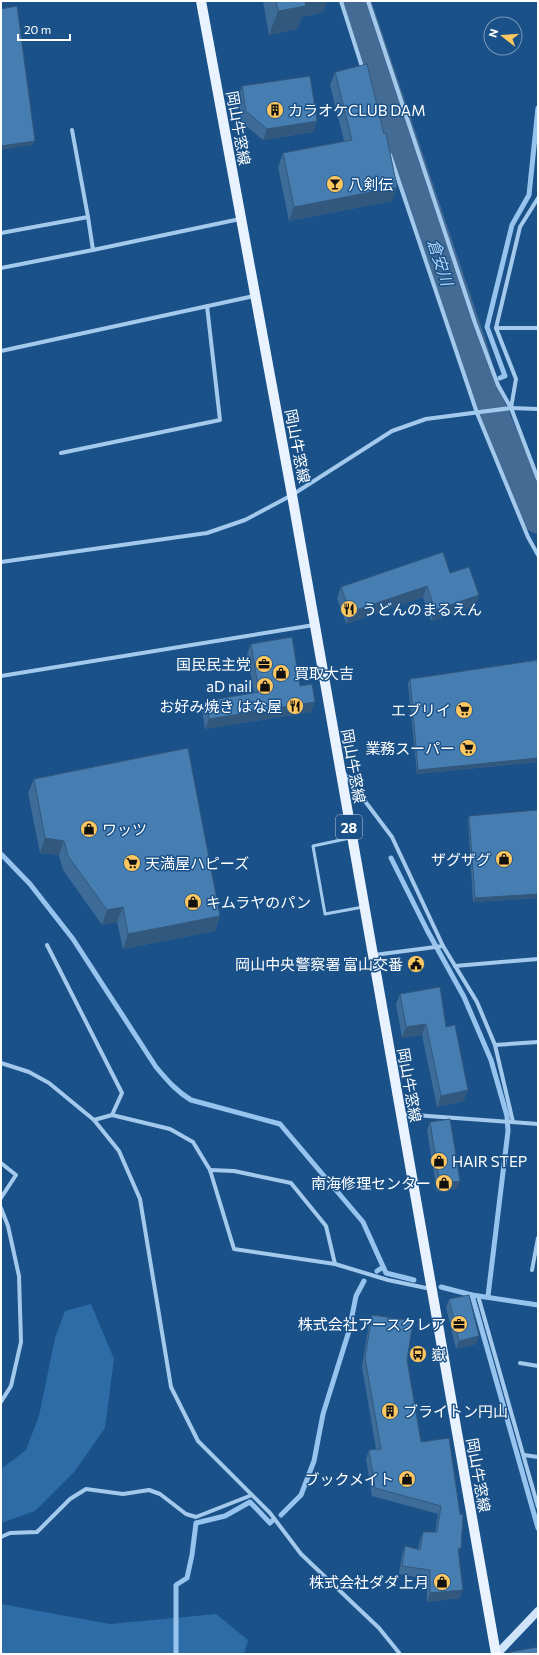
<svg xmlns="http://www.w3.org/2000/svg" width="539" height="1655" viewBox="0 0 539 1655" font-family="Commissioner,'Noto Sans JP',sans-serif">
<rect width="100%" height="100%" fill="#1a5188"/>
<g fill="#2d6ca6">
<polygon points="91,1304 114,1359 105,1428 75,1471 35,1511 1,1523 1,1469 26,1450 39,1416 55,1338 65,1311"/>
<polygon points="1,1604 110,1624 216,1614 248,1640 244,1654 1,1654"/>
</g>
<g fill="none" stroke-linecap="round" stroke-linejoin="round">
<g stroke="#96c4ef" stroke-width="5">
<polyline points="500,378 505,376 487,327 512,225 529,195 538,108"/>
<polyline points="483,384 491,381"/>
<path d="M1,854L30,884L73,939L156,1067C167,1080 176,1091 191,1100L280,1124L363,1222L386,1273L414,1280"/>
<polyline points="391,858 427,930 464,997 491,1060 507,1116 508,1131 488,1296"/>
<polyline points="377,1271 383,1267"/>
<polyline points="441,1287 472,1295 538,1305"/>
<polyline points="472,1295 538,1528"/>
<polyline points="281,1515 301,1495 314,1461 323,1414 349,1331 356,1296 364,1281"/>
<polyline points="176,1654 176,1585 187,1578 192,1555 196,1523 225,1516 250,1502 270,1523 272,1521"/>
</g>
<polyline stroke="#446b93" stroke-width="31" points="355,1 471,345 487,400 538,518"/>
<polyline stroke="#a3c9ec" stroke-width="3" points="350,838 313,846 325,914 363,907"/>
<g stroke="#a3c9ec" stroke-width="4">
<polyline points="341,1 363,70"/>
<polyline points="368,1 475,323 498,385 511,408 538,479"/>
<polyline points="72,130 88,217"/>
<polyline points="390,155 477,413 528,537 538,555"/>
<polyline points="1,233 88,217 93,250 240,219"/>
<polyline points="1,268 93,250"/>
<polyline points="496,328 538,328"/>
<polyline points="1,351 254,296"/>
<polyline points="511,408 516,379 496,328 520,227 538,198"/>
<polyline points="61,453 220,420 207,306"/>
<polyline points="1,562 207,533 245,520 292,495 392,431 426,419 511,408 538,409"/>
<polyline points="1,676 314,625"/>
<polyline points="343,772 392,837 443,946 477,1002 495,1045 513,1122"/>
<polyline points="47,945 122,1093 112,1115"/>
<polyline points="374,955 443,946"/>
<polyline points="455,966 538,959"/>
<polyline points="495,1045 538,1042"/>
<polyline points="1,1063 29,1072 49,1083 94,1120 119,1151 140,1199 171,1387 198,1441 270,1513 301,1554 379,1628 400,1654"/>
<polyline points="401,1114 538,1124"/>
<polyline points="94,1120 112,1115 170,1129 193,1142 210,1170 234,1249 335,1264 388,1280 431,1289"/>
<polyline points="1,1163 16,1175 1,1198"/>
<polyline points="210,1170 234,1171 291,1183 326,1226 335,1264"/>
<polyline points="1,1208 8,1226 19,1276 21,1342 11,1386 1,1402"/>
<polyline points="532,1270 538,1238"/>
<polyline points="479,1299 538,1507"/>
<polyline points="520,1363 538,1366"/>
<polyline points="524,1455 538,1457"/>
<polyline points="1,1537 10,1533 37,1532 70,1499 86,1489 123,1494 149,1490 160,1494 186,1514 196,1517 252,1495"/>
</g>
<polyline stroke="#cfe4f9" stroke-width="8" points="497,1654 538,1611"/>
<polyline stroke="#e9f3ff" stroke-width="10" points="201,1 292,495 496,1654"/>
</g>
<g fill="#3d6c99">
<polygon points="263,1 327,1 323,12 302,17 297,29 269,35"/>
<polygon points="335,72 392,201 289,221 278,167 283,153 344,141 330,85"/>
<polygon points="242,86 317,121 313,132 263,140 242,123 238,98"/>
<polygon points="450,573 479,595 475,606 431,621 423,597 346,624 337,598 341,587"/>
<polygon points="251,644 300,686 311,712 205,729 202,711 206,701 254,693 247,654"/>
<polygon points="538,660 538,762 417,774 408,683 410,679"/>
<polygon points="34,779 220,916 215,931 123,949 117,922 102,925 63,870 59,855 40,853 28,793"/>
<polygon points="538,810 538,898 473,902 468,820 469,816"/>
<polygon points="400,994 446,1027 464,1101 437,1107 422,1035 402,1038 396,1004"/>
<polygon points="430,1122 460,1181 457,1188 437,1192 427,1130"/>
<polygon points="449,1299 476,1344 456,1349 446,1307"/>
<polygon points="372,1315 407,1360 421,1442 459,1554 460,1598 427,1602 427,1579 399,1574 402,1554 405,1546 418,1549 420,1540 423,1532 435,1532 438,1514 372,1496 366,1459 369,1450 376,1449 362,1367 369,1323"/>
</g>
<g fill="#32587d">
<polygon points="302,1 327,1 323,12 302,17 297,29 269,35 278,11"/>
<polygon points="317,121 313,132 263,140 267,129"/>
<polygon points="35,141 33,145 1,150 1,146"/>
<polygon points="397,187 392,201 289,221 294,207"/>
<polygon points="427,586 423,597 346,624 350,612"/>
<polygon points="479,595 475,606 431,621 435,610"/>
<polygon points="315,702 311,712 205,729 209,719"/>
<polygon points="538,758 538,762 417,774 418,770"/>
<polygon points="45,838 64,841 59,855 40,853"/>
<polygon points="538,894 538,898 473,902 475,898"/>
<polygon points="123,907 117,922 102,925 107,910"/>
<polygon points="220,916 215,931 123,949 128,934"/>
<polygon points="426,1024 422,1035 402,1038 406,1027"/>
<polygon points="468,1090 464,1101 437,1107 441,1096"/>
<polygon points="460,1181 457,1188 437,1192 440,1184"/>
<polygon points="479,1336 476,1344 456,1349 459,1341"/>
<polygon points="461,1548 458,1557 458,1549"/>
<polygon points="463,1590 460,1598 427,1602 430,1593"/>
</g>
<g fill="#477eb2" stroke="#32587d">
<polygon points="276,1 305,1 306,6 278,11"/>
<polygon points="17,6 35,141 1,146 1,9"/>
<polygon points="367,64 384,134 386,133 397,187 294,207 283,153 352,140 335,72"/>
<polygon points="310,76 317,121 267,129 246,111 242,86"/>
<polygon points="443,552 450,573 469,567 479,595 435,610 427,586 350,612 341,587"/>
<polygon points="292,637 300,686 312,684 315,702 209,719 206,701 259,692 251,644"/>
<polygon points="538,660 538,758 418,770 410,679"/>
<polygon points="188,748 220,916 128,934 123,907 107,910 68,856 64,841 45,838 34,779"/>
<polygon points="538,810 538,894 475,898 469,816"/>
<polygon points="440,987 446,1027 455,1025 468,1090 441,1096 426,1024 406,1027 400,994"/>
<polygon points="450,1119 460,1181 440,1184 430,1122"/>
<polygon points="469,1295 479,1336 459,1341 449,1299"/>
<polygon points="372,1315 413,1321 407,1360 421,1442 449,1438 460,1514 463,1515 461,1548 458,1549 463,1590 430,1593 430,1570 402,1566 405,1546 420,1550 423,1532 437,1532 441,1506 375,1488 369,1450 381,1449 365,1358"/>
<polygon points="538,1647 538,1654 511,1654 510,1652"/>
</g>
<defs>
<g id="building-disc" transform="scale(0.9)"><circle r="9.5" fill="#fec75f" stroke="#1a5188"/><path d="M-4-6H4V6H1V3H-1V6H-4ZM-2.5-4.3h1.7v1.8h-1.7ZM.8-4.3h1.7v1.8H.8ZM-2.5-1h1.7V.8h-1.7ZM.8-1h1.7V.8H.8Z" fill="#111"/></g>
<g id="bar-disc" transform="scale(0.9)"><circle r="9.5" fill="#fec75f" stroke="#1a5188"/><path d="M-6-5H6L.8 .8V4.5H3.5V6h-7V4.5H-.8V.8Z" fill="#111"/></g>
<g id="restaurant-disc" transform="scale(0.9)"><circle r="9.5" fill="#fec75f" stroke="#1a5188"/><path d="M-5-6h1v4h1v-4h1v4h1v-4h1v5L-1.5 .5V6h-2V.5L-5-1ZM5-6V6H3V1.5H1.5Q1.5-4 5-6Z" fill="#111"/></g>
<g id="office-disc" transform="scale(0.9)"><circle r="9.5" fill="#fec75f" stroke="#1a5188"/><path d="M-6-3h4V-5.5h4V-3h4V5H-6ZM-1-4.5V-3h2v-1.5ZM-6 0V1H6V0Z" fill="#111"/></g>
<g id="shop-disc" transform="scale(0.9)"><circle r="9.5" fill="#fec75f" stroke="#1a5188"/><path d="M-5-2.5h2.3a2.7 3.5 0 0 1 5.4 0H5L5.5 6h-11ZM-1.5-2.5h3a1.5 2.3 0 0 0-3 0Z" fill="#111"/></g>
<g id="supermarket-disc" transform="scale(0.9)"><circle r="9.5" fill="#fec75f" stroke="#1a5188"/><path d="M-6-5.5h2.5l.6 2H6L4.5 2H-2.5L-4.4-4H-6ZM-1.5 3.2a1.3 1.3 0 1 0 .1 0ZM3 3.2a1.3 1.3 0 1 0 .1 0Z" fill="#111"/></g>
<g id="civic-disc" transform="scale(0.9)"><circle r="9.5" fill="#fec75f" stroke="#1a5188"/><path d="M-.6-6.5H3V-4.5H.6V-3L4-1V1h2V6H-6V1h2V-1L-.6-3ZM-1.2 2.5V6h2.4V2.5Z" fill="#111"/></g>
<g id="bus-disc" transform="scale(0.9)"><circle r="9.5" fill="#fec75f" stroke="#1a5188"/><path d="M-5-6H5V4H4V6H2V4H-2V6H-4V4H-5ZM-3.5-4V0h7V-4ZM-3.5 1.2v1.5H-2V1.2ZM2 1.2v1.5H3.5V1.2Z" fill="#111"/></g>
</defs>
<g fill-rule="evenodd">
<use href="#building-disc" x="275" y="110"/>
<use href="#bar-disc" x="335" y="184"/>
<use href="#restaurant-disc" x="349" y="609"/>
<use href="#office-disc" x="264" y="664"/>
<use href="#shop-disc" x="281" y="673"/>
<use href="#shop-disc" x="265" y="686"/>
<use href="#restaurant-disc" x="295" y="706"/>
<use href="#supermarket-disc" x="464" y="710"/>
<use href="#supermarket-disc" x="468" y="748"/>
<use href="#shop-disc" x="89" y="829"/>
<use href="#shop-disc" x="504" y="859"/>
<use href="#supermarket-disc" x="132" y="863"/>
<use href="#shop-disc" x="193" y="902"/>
<use href="#civic-disc" x="416" y="964"/>
<use href="#shop-disc" x="439" y="1161"/>
<use href="#shop-disc" x="444" y="1183"/>
<use href="#office-disc" x="459" y="1324"/>
<use href="#bus-disc" x="418" y="1354"/>
<use href="#building-disc" x="390" y="1411"/>
<use href="#shop-disc" x="407" y="1479"/>
<use href="#shop-disc" x="442" y="1582"/>
</g>
<g text-anchor="middle" dominant-baseline="central" stroke-width="3" stroke-linejoin="round" paint-order="stroke">
<rect fill="#1a5188" stroke="#bacbdb" stroke-width="1" x="336" y="815" width="26" height="24" rx="3"/>
<g font-size="14" font-weight="bold" fill="#fff">
<text x="349" y="827">28</text>
</g>
<g font-size="15" fill="#fff" stroke="#1a5188" text-anchor="end">
<text x="288" y="110" text-anchor="start">カラオケCLUB DAM</text>
<text x="348" y="184" text-anchor="start">八剣伝</text>
<text x="362" y="609" text-anchor="start">うどんのまるえん</text>
<text x="251" y="664">国民民主党</text>
<text x="294" y="673" text-anchor="start">買取大吉</text>
<text x="252" y="686">aD nail</text>
<text x="282" y="706">お好み焼き はな屋</text>
<text x="451" y="710">エブリイ</text>
<text x="455" y="748">業務スーパー</text>
<text x="102" y="829" text-anchor="start">ワッツ</text>
<text x="491" y="859">ザグザグ</text>
<text x="145" y="863" text-anchor="start">天満屋ハピーズ</text>
<text x="206" y="902" text-anchor="start">キムラヤのパン</text>
<text x="403" y="964">岡山中央警察署 富山交番</text>
<text x="452" y="1161" text-anchor="start">HAIR STEP</text>
<text x="431" y="1183">南海修理センター</text>
<text x="446" y="1324">株式会社アースクレア</text>
<text x="431" y="1354" text-anchor="start">嶽</text>
<text x="403" y="1411" text-anchor="start">ブライトン円山</text>
<text x="394" y="1479">ブックメイト</text>
<text x="429" y="1582">株式会社ダダ上月</text>
</g>
<g font-size="15" fill="#fff" stroke="#1a5188">
<text transform="translate(239 128) rotate(80)">岡山牛窓線</text>
<text transform="translate(298 446) rotate(79)">岡山牛窓線</text>
<text transform="translate(354 766) rotate(80)">岡山牛窓線</text>
<text transform="translate(410 1085) rotate(80)">岡山牛窓線</text>
<text transform="translate(479 1475) rotate(80)">岡山牛窓線</text>
</g>
<g font-size="16" font-style="italic" fill="#afd2f4" stroke="#1a5188">
<text transform="translate(441 262) rotate(72)">倉安川</text>
</g>
</g>
<rect width="539" height="1655" fill="none" stroke="#ffffff" stroke-width="4"/>
<g transform="translate(503 36) rotate(287)"><circle r="19" fill="#1a5188" stroke="#7697b8"/>
<path d="M0-3L7 15L0 10L-7 15Z" fill="#fec75f"/>
<text y="-6" font-size="11" font-weight="bold" text-anchor="middle" fill="#ffffff">N</text>
</g>
<path d="M18 34v6h52v-6" fill="none" stroke="#ffffff" stroke-width="2"/>
<text x="24" y="34" font-size="12" fill="#ffffff" stroke="#1a5188" stroke-width="3" paint-order="stroke">20 m</text>
</svg>
